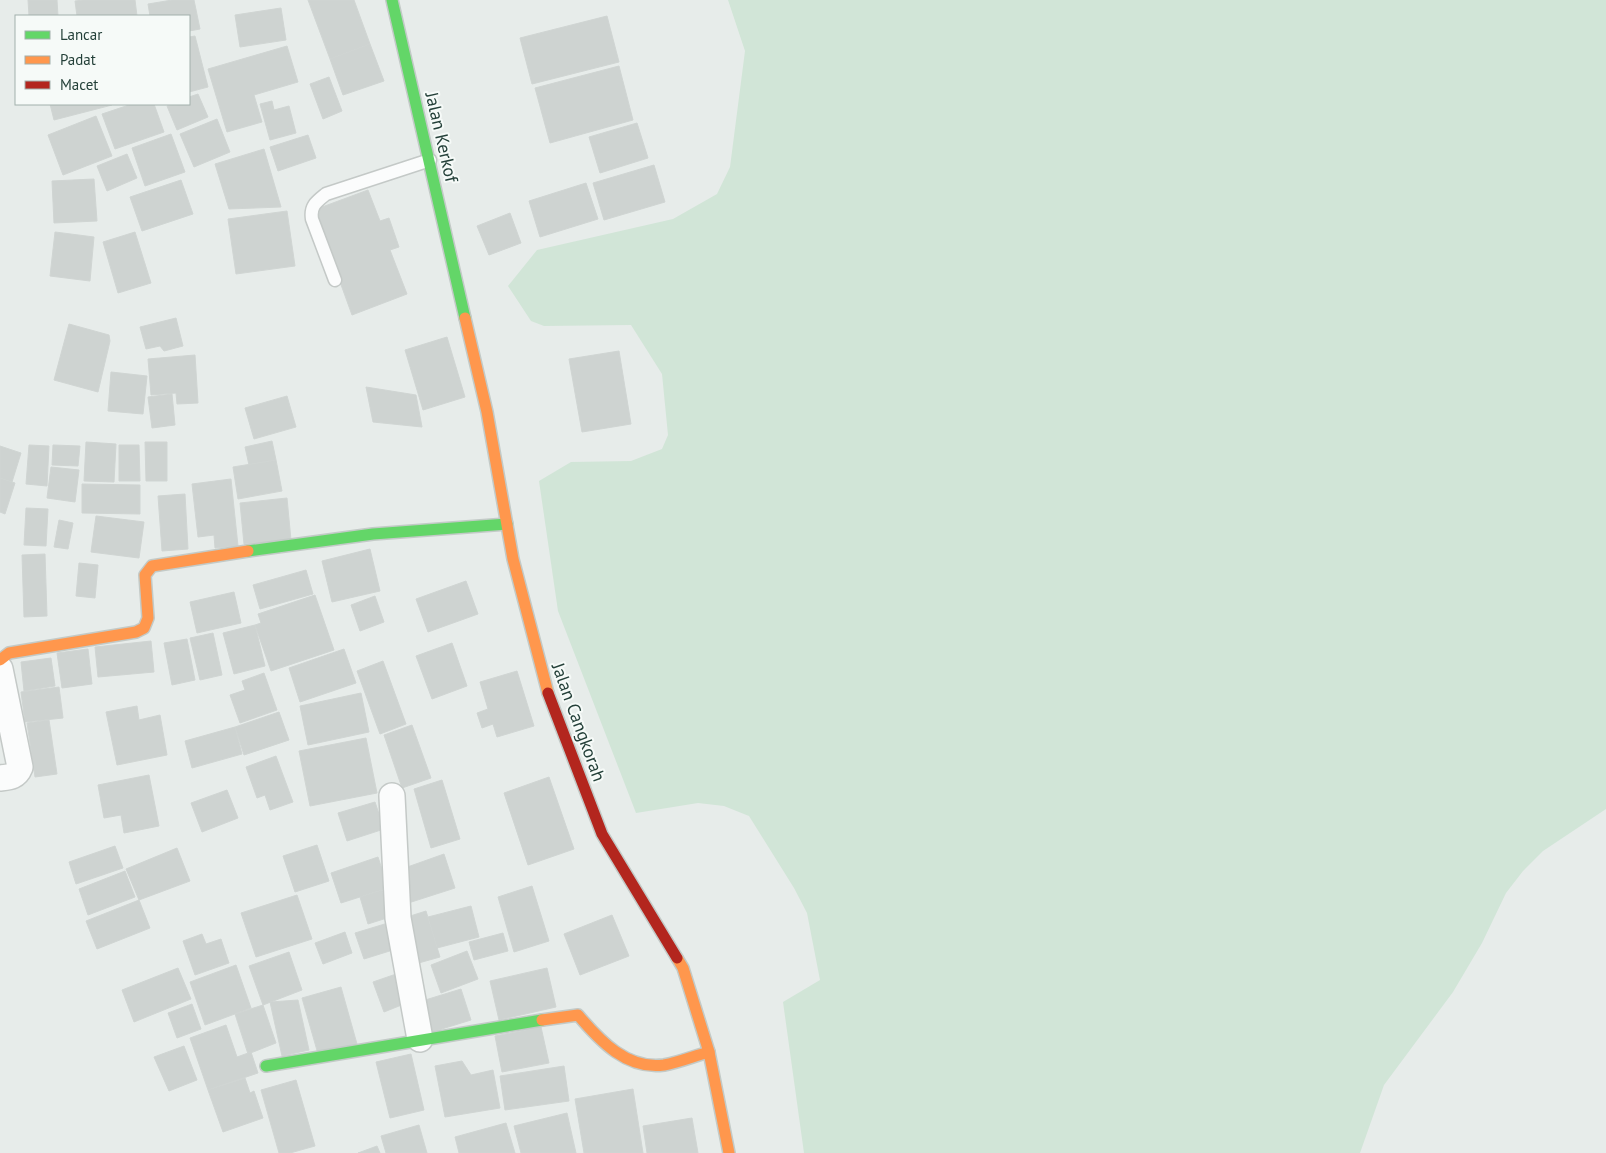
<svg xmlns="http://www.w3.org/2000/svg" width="1606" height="1153" viewBox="0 0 1606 1153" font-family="'PT Sans',sans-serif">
<rect width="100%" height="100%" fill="#e7ecea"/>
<polygon fill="#d1e5d7" points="728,0 1606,0 1606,809 1543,851 1523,871 1506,893 1482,943 1453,992 1384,1085 1360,1153 804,1153 783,1002 820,980 807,913 794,888 749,816 724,806 698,803 636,813 558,611 539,481 571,462 631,461 662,449 668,435 662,374 631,325 544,326 531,321 508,286 537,250 673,219 717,194 730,167 745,51"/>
<g fill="#ced3d1" stroke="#d0d5d3">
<polygon points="28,0 57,0 58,16 29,16"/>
<polygon points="83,0 135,0 137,16 77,16 75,1"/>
<polygon points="172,0 194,0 200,29 189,31 189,16 150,16 148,4"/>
<polygon points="308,0 354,0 370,44 330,59"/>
<polygon points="281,8 286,40 240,47 235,15"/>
<polygon points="607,16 619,62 532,84 520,38"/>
<polygon points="195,36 208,87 189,92 189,37"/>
<polygon points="370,44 384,81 343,95 330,59"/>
<polygon points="287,46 298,82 254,95 262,122 227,132 208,69"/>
<polygon points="619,66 633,120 550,143 535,88"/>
<polygon points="329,77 342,111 323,119 310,84"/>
<polygon points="198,94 208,117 177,130 167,106 189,104 189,97"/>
<polygon points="272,101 274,110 289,106 296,133 270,140 260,104"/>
<polygon points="50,104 112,104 112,105 54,120"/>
<polygon points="132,104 154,104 164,132 115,149 102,114"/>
<polygon points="96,116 112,156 63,175 48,135"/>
<polygon points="217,119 230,152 194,167 180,134"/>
<polygon points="637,123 648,158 600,173 589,137"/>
<polygon points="171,134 185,172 145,186 132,148"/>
<polygon points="308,135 316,158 278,171 270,147"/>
<polygon points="264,149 281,207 229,209 215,164"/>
<polygon points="127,154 137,178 107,191 97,166"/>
<polygon points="654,165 665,202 604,220 593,183"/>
<polygon points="94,179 97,221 54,223 52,181"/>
<polygon points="181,180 193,214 142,231 130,197"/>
<polygon points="586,183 598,219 540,237 529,201"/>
<polygon points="368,190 380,221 389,218 399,247 390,250 407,294 352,315 314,210"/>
<polygon points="287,211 295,266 236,274 228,219"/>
<polygon points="510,213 521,243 489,255 477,226"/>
<polygon points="55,232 94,237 90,281 50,276"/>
<polygon points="135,232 151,283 118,293 103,242"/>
<polygon points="176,318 183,346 164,351 160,346 146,349 140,327"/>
<polygon points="69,324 109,335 110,341 98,392 54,380"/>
<polygon points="447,337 465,397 423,410 405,350"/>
<polygon points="619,351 631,424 582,432 569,359"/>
<polygon points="195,355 198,403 177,404 176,393 151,395 148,359"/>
<polygon points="111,372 147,376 143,414 108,411"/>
<polygon points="366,387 416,395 422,427 373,422"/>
<polygon points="172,394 175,425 152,428 148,397"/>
<polygon points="287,396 296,427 254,439 245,408"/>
<polygon points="272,441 276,460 249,465 245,447"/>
<polygon points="86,442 116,444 114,482 84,481"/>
<polygon points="145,442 167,442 167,481 146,481"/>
<polygon points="29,445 49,446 47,486 26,484"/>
<polygon points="53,445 80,446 78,466 52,465"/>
<polygon points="119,445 139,445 140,481 119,481"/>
<polygon points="0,446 21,453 12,482 0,478"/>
<polygon points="276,460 282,491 238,499 233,467"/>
<polygon points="51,467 79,470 75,502 47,498"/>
<polygon points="0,478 15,483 5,514 0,512"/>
<polygon points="231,479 238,546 215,548 214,535 198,537 192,484"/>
<polygon points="82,484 140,485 140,514 82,513"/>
<polygon points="185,494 188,549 162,551 158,496"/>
<polygon points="287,498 291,540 244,544 240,503"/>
<polygon points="26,508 48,509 46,546 24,545"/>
<polygon points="96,516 144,522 139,558 91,552"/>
<polygon points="59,520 73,523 68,549 54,547"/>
<polygon points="370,549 380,591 332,602 322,561"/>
<polygon points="45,554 47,616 24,617 22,555"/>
<polygon points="79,563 98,565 95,598 76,596"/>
<polygon points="306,570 313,594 260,609 253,585"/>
<polygon points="466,581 478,614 428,632 416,599"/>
<polygon points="234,592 241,623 197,633 190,602"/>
<polygon points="315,595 334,650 271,671 255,625 261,623 258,614"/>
<polygon points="375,596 384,622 360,631 351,605"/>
<polygon points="255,625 265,666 234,674 223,633"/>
<polygon points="213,633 222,675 200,680 190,638"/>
<polygon points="187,639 195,680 172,685 164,643"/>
<polygon points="151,641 154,672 98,677 95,647"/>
<polygon points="452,643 467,686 432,699 416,656"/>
<polygon points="88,649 92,684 62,688 57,653"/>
<polygon points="344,649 356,683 300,702 289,668"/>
<polygon points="51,658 55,686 24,691 21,662"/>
<polygon points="383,661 406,724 380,734 357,671"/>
<polygon points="517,671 534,726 497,737 493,724 482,728 477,713 488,709 480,682"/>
<polygon points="264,673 277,710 240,723 230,695 245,690 242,681"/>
<polygon points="59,687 63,718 25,722 21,692"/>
<polygon points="361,693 369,732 308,745 300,706"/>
<polygon points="137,706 139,720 160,715 167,755 117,765 106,712"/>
<polygon points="279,712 289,740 244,755 235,727"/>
<polygon points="49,720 57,774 35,777 27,723"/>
<polygon points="412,725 431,778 402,788 384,735"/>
<polygon points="235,727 242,754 192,768 185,741"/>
<polygon points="366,738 377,793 310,806 299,751"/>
<polygon points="276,756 293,802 270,810 265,795 257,798 246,767"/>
<polygon points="149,775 159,826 124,833 121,815 104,818 98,785"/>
<polygon points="549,777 574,849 528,865 504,793"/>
<polygon points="442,780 460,839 431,848 414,789"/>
<polygon points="227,790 238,818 202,832 191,803"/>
<polygon points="375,802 384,829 347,841 338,813"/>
<polygon points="317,845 329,881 295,892 283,856"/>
<polygon points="115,846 123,868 76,884 69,862"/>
<polygon points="177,848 190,881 139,900 126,869"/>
<polygon points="444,854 455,888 402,905 399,870"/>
<polygon points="378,857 388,888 341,903 331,873"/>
<polygon points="125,871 135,897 88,915 79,889"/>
<polygon points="532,886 549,941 514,952 498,897"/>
<polygon points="382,890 390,917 368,924 360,897"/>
<polygon points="297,895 312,939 256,957 241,913"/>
<polygon points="139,900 150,928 97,949 86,921"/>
<polygon points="471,906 479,937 437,948 428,917"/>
<polygon points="426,911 440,957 415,964 401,919"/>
<polygon points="612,915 629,956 580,975 564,934"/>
<polygon points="388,923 396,949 364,959 355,933"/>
<polygon points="345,932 352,953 323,964 315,943"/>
<polygon points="503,933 508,951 474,960 469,942"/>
<polygon points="202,934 206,944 221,939 229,963 195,975 183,941"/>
<polygon points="467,951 478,979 441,993 431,965"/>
<polygon points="289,952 302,990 263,1005 249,966"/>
<polygon points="236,965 251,1008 205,1025 190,982"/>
<polygon points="178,968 191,999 134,1022 122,990"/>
<polygon points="547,968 556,1007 499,1020 490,981"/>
<polygon points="399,973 409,1002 384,1012 373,982"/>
<polygon points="341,987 357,1044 318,1054 302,998"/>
<polygon points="461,989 471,1020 432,1032 422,1001"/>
<polygon points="298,1000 309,1050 282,1056 270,1002"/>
<polygon points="192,1004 201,1029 177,1038 168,1013"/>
<polygon points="263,1005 276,1043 248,1054 235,1014"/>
<polygon points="226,1025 237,1057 251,1052 258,1073 208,1090 190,1038"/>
<polygon points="541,1027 549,1063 502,1072 495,1036"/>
<polygon points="184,1046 197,1080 169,1091 154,1057"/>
<polygon points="411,1054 424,1110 390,1118 376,1062"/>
<polygon points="462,1061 471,1075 493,1070 500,1108 445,1117 435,1066"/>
<polygon points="564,1066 569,1101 505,1110 500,1076"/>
<polygon points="245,1078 250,1093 254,1091 263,1118 223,1132 208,1090"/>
<polygon points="296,1080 315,1146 290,1153 279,1153 261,1090"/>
<polygon points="633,1089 643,1153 584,1153 575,1099"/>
<polygon points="567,1113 576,1153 521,1153 514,1126"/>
<polygon points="692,1118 698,1153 647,1153 643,1126"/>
<polygon points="506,1123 515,1153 459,1153 455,1137"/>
<polygon points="419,1125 427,1153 386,1153 381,1136"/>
<polygon points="377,1146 380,1153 358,1153"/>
</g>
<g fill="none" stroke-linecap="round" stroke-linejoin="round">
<g stroke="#c4c9c7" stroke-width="15">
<path id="lane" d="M335,280L312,219C310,206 316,202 326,194L430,160"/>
</g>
<g stroke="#c4c9c7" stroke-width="28">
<g id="street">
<path d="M0,669L20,767C16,777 9,777 0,778"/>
<polyline points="392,796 398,918 420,1039"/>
</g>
</g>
<g stroke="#c3cac7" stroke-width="14">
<g id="fast">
<polyline points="392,0 465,318"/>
<polyline points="248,551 373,534 507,524"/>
<polyline points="266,1066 542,1020"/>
</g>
</g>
<g stroke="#c3cac7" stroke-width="14">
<g id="slow">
<polyline points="465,318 487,412 513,559 548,693"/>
<polyline points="0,660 9,653 136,632 144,628 148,618 145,575 152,566 248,551"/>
<polyline points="677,958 683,968 709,1052 729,1153"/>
<path d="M542,1020L578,1015C600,1041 627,1070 664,1065C680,1062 694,1056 709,1052"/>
</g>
</g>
<g stroke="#c3cac7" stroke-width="14">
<polyline id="jam" points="548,693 602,834 677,958"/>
</g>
<use href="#lane" stroke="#fbfcfc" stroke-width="12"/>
<use href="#street" stroke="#fbfcfc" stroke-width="25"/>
<use href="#fast" stroke="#63d668" stroke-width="11"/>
<use href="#slow" stroke="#ff974d" stroke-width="11"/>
<use href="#jam" stroke="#b3261e" stroke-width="11"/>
</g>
<g text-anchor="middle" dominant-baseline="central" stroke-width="4" stroke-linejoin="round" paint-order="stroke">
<g font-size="18" fill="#244039" stroke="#f6faf8">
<text transform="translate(442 137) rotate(77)">Jalan Kerkof</text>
<text transform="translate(579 722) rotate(70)">Jalan Cangkorah</text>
</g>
</g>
<rect x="15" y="15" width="175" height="90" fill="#f6faf8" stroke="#a2b0ac"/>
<rect x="25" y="31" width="25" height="8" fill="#63d668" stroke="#a2b0ac"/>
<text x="60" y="40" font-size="15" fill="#244039">Lancar</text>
<rect x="25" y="56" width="25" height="8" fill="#ff974d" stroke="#a2b0ac"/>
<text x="60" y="65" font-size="15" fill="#244039">Padat</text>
<rect x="25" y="81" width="25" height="8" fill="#b3261e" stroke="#a2b0ac"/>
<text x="60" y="90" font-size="15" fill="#244039">Macet</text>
</svg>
